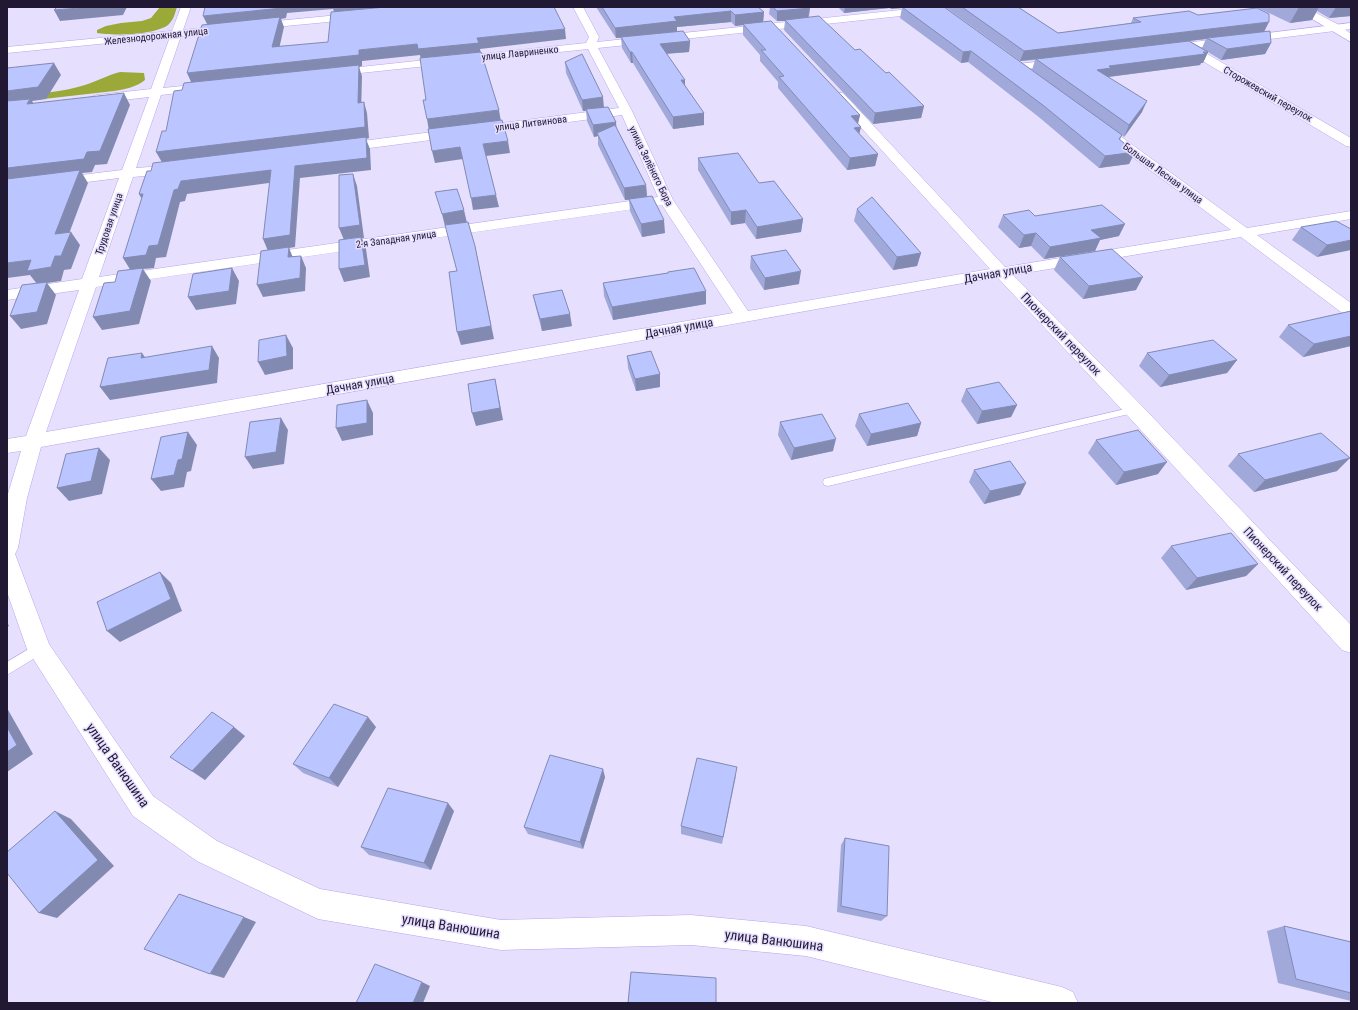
<svg xmlns="http://www.w3.org/2000/svg" width="1358" height="1010" viewBox="0 0 1358 1010" font-family="'Roboto Condensed',sans-serif">
<rect width="100%" height="100%" fill="#e7dffe"/>
<g fill="#9aa938">
<path d="M160,7H177C175,13 174,19 169,24C158,35 112,36 97,33V30L106,26L121,23L142,21L151,18Z"/>
<path d="M120,72L144,73L145,80C136,87 126,89 114,91L17,102L18,96C40,93 64,92 85,85C97,81 108,75 120,72Z"/>
</g>
<g fill="none" stroke-linecap="round" stroke-linejoin="round">
<g stroke="#b8a4ee" stroke-width="1">
<g id="service">
<polygon points="1134,407 1137,408 1139,410 1137,412 828,486 824,485 823,482 824,479 828,478"/>
<polygon points="39,643 43,645 45,649 43,653 7,675 7,662"/>
</g>
</g>
<g stroke="#b8a4ee" stroke-width="1">
<g id="minor">
<path d="M181,7H191L183,30L359,13L364,16L359,19L181,36L163,88L211,83L215,84L217,86L215,88L211,89L161,95L136,168L177,165L182,166L184,169L182,172L177,173L133,177L99,277L658,197L622,115L339,152L334,151L333,148L334,145L339,144L619,108L588,49L332,76L328,75L326,73L328,71L332,70L586,43L589,37L573,7H583L599,37L597,42L929,7L934,10L929,13L598,48L632,111L673,200L748,311L990,269L835,99L833,96L835,93H843L1005,267L1231,230L1108,139L1106,136L1108,133H1116L1247,228L1351,211V219L1257,235L1351,303V316L1345,315L1241,237L1013,275L1141,405L1351,625V653L1342,650L1127,415L997,277L41,447L27,498L18,548L15,554L49,644L153,796L217,841L320,889L501,920L691,915L806,926L1062,987L1073,992L1078,1003H996L806,956L691,945L501,950L318,919L197,861L133,816L27,649L7,592V497L21,451L7,453V439L26,436L79,290L7,300V290L82,279L119,178L7,192V184L122,170L149,97L97,103L93,102L91,99L93,96L97,95L151,89L170,37L7,53V47L172,31ZM662,205L733,313L46,432L96,287Z"/>
<polygon points="1351,23 1351,29 1197,48 1351,138 1351,147 1346,146 1184,50 1167,52 1162,49 1163,47 1185,43"/>
<polygon points="1063,59 1069,62 1067,64 1018,70 1012,67 1018,64"/>
</g>
</g>
<g stroke="#b8a4ee" stroke-width="1">
<polygon id="tertiary" points="1292,7 1305,7 1339,25 1351,34 1351,42"/>
</g>
<use href="#service" fill="#fff" fill-rule="evenodd"/>
<use href="#minor" fill="#fff" fill-rule="evenodd"/>
<use href="#tertiary" fill="#fff" fill-rule="evenodd"/>
</g>
<g fill="#a1a9db" fill-rule="evenodd">
<polygon points="596,7 758,7 764,12 763,22 860,115 858,124 861,127 859,134 878,154 875,166 847,170 778,88 778,82 760,61 760,55 743,35 743,25 735,26 731,22 677,27 677,31 690,41 689,52 667,54 685,85 704,125 673,129 633,63 631,63 622,48 621,38 616,38"/>
<polygon points="770,7 809,7 810,8 809,17 855,50 886,73 924,106 921,118 873,124 784,30 785,21 777,21 769,14"/>
<path d="M838,7H944L1032,70L1035,60L1020,61L945,7H1018L1058,33L1131,23L1133,18L1198,15L1264,31L1271,43L1265,54L1221,60L1208,52L1203,63H1201L1200,65L1109,77L1142,112L1124,137L1122,135L1120,140L1135,152L1129,164L1099,168L1040,118L968,62L961,63L900,18L902,8L891,9L889,8L844,13ZM1206,39L1202,48L1189,41Z"/>
<polygon points="1256,7 1351,7 1351,16 1329,18 1317,11 1312,20 1290,23"/>
<polygon points="565,62 604,107 616,122 616,127 646,185 647,196 665,233 642,237 630,211 629,200 625,200 598,145 598,136 594,137 587,121 586,111 583,111 566,73"/>
<polygon points="698,158 759,183 803,219 801,232 756,239 745,223 731,225 698,170"/>
<polygon points="857,209 921,253 917,266 893,270 854,221"/>
<polygon points="1003,215 1035,216 1119,236 1100,240 1095,251 1044,259 1031,246 1019,248 998,227"/>
<polygon points="1301,227 1351,229 1317,257 1292,240"/>
<polygon points="751,256 799,284 764,290 750,268"/>
<polygon points="1060,257 1136,290 1083,299 1054,270"/>
<polygon points="668,272 706,291 706,304 613,320 604,296 603,283 668,273"/>
<polygon points="533,295 572,326 542,331 536,308"/>
<polygon points="1351,311 1351,346 1303,357 1279,337 1288,325"/>
<polygon points="1147,353 1237,360 1227,373 1160,387 1139,366"/>
<polygon points="627,356 660,387 636,391 628,368"/>
<polygon points="966,389 1017,405 1011,417 977,424 961,401"/>
<polygon points="859,414 921,423 917,436 867,446 855,426"/>
<polygon points="780,422 833,451 791,460 778,435"/>
<polygon points="1096,440 1158,474 1116,485 1088,453"/>
<polygon points="1238,454 1337,471 1254,492 1228,466"/>
<polygon points="974,470 1026,483 1020,495 984,504 969,482"/>
<polygon points="1171,546 1258,564 1246,576 1186,590 1161,558"/>
<polygon points="376,727 338,787 303,773 293,764"/>
<polygon points="245,736 205,780 170,757"/>
<polygon points="736,776 722,844 681,834 681,826"/>
<polygon points="605,777 583,849 528,834 524,827"/>
<polygon points="454,811 431,870 369,855 361,847"/>
<polygon points="845,838 887,916 881,921 837,912 841,845"/>
<polygon points="1284,926 1351,942 1351,1001 1278,983 1267,931"/>
</g>
<g fill="#838ab2">
<polygon points="92,7 127,7 123,15 60,21 54,10"/>
<polygon points="283,7 403,7 335,14 333,9 287,13 286,18 281,19 284,27 277,58 208,26 203,16"/>
<polygon points="845,7 889,7 889,8 844,13"/>
<polygon points="891,7 915,7 902,7 902,8 891,9"/>
<polygon points="1299,7 1319,7 1312,20 1290,23"/>
<polygon points="1336,7 1351,7 1351,16 1329,18"/>
<polygon points="810,8 808,18 785,20 785,21 777,21 777,11"/>
<polygon points="731,11 731,22 677,27 677,32 616,38 615,28 674,17"/>
<polygon points="764,12 763,23 743,24 743,25 735,26 735,15"/>
<polygon points="1269,22 1264,32 1207,38 1206,39 1020,61 1024,51"/>
<polygon points="565,29 566,39 480,49 481,54 421,60 420,55 362,61 362,66 359,67 362,76 361,114 358,103 192,84 187,73 359,50"/>
<polygon points="690,41 689,52 660,54 660,44"/>
<polygon points="1271,43 1265,54 1221,60 1227,49"/>
<polygon points="971,51 968,62 961,63 963,52"/>
<polygon points="630,52 632,52 633,63 631,63"/>
<polygon points="1208,52 1203,63 1201,63 1200,65 1107,77 1097,70 1109,66"/>
<polygon points="54,63 61,75 46,99 32,101 38,111 7,103 7,91"/>
<polygon points="681,80 685,80 685,91"/>
<polygon points="124,93 130,105 107,164 95,165 92,172 82,173 88,183 64,247 7,182 7,168 87,152"/>
<polygon points="603,97 604,108 583,111 582,100"/>
<polygon points="1147,101 1142,112 1124,137 1129,125"/>
<polygon points="364,102 367,113 369,138 366,139 370,149 371,170 300,178 295,247 289,248 294,260 268,251 263,239 295,166 163,164 156,152"/>
<polygon points="924,106 921,118 873,124 875,113"/>
<polygon points="499,110 501,122 429,131 427,119"/>
<polygon points="704,113 704,125 673,129 673,117"/>
<polygon points="860,115 857,127 851,116"/>
<polygon points="616,122 617,134 597,133 598,136 594,137 593,125"/>
<polygon points="861,127 858,138 854,128"/>
<polygon points="508,141 510,153 486,156 483,144"/>
<polygon points="460,147 463,159 435,163 432,151"/>
<polygon points="1135,152 1129,164 1099,168 1105,156"/>
<polygon points="878,154 875,166 847,170 850,158"/>
<polygon points="271,170 276,182 187,194 185,201 180,202 166,257 156,258 154,268 143,269 151,281 139,324 102,330 93,317 131,271 123,258 149,246 174,190 181,181"/>
<polygon points="353,174 357,186 364,238 362,238 366,249 370,277 344,282 339,269 344,240 339,228"/>
<polygon points="646,185 647,197 625,200 624,188"/>
<polygon points="139,194 143,194 146,207"/>
<polygon points="496,195 499,207 473,210 471,198"/>
<polygon points="464,210 467,223 445,226 442,214"/>
<polygon points="746,210 745,223 731,225 731,212"/>
<polygon points="803,219 801,232 756,239 757,227"/>
<polygon points="664,220 665,233 642,237 641,224"/>
<polygon points="1125,224 1119,236 1100,240 1095,251 1044,259 1050,247 1091,230"/>
<polygon points="71,232 80,245 71,269 64,270 61,281 47,283 56,295 47,324 21,329 10,316 37,284 30,275 7,278 7,263 55,256"/>
<polygon points="1036,233 1031,246 1019,248 1024,235"/>
<polygon points="1351,240 1351,250 1317,257 1327,245"/>
<polygon points="475,246 494,339 461,345 457,332"/>
<polygon points="921,253 917,266 893,270 897,257"/>
<polygon points="301,256 306,268 305,291 263,297 257,285"/>
<polygon points="232,268 239,281 236,304 196,310 188,297"/>
<polygon points="801,271 799,284 764,290 765,278"/>
<polygon points="1143,277 1136,290 1083,299 1089,286"/>
<polygon points="706,291 706,304 613,320 612,307"/>
<polygon points="570,314 572,326 542,331 540,319"/>
<polygon points="286,335 293,348 293,369 265,375 258,362"/>
<polygon points="1351,336 1351,346 1303,357 1314,344"/>
<polygon points="212,346 219,358 217,383 110,400 100,387"/>
<polygon points="142,353 151,366 141,358"/>
<polygon points="1237,360 1227,373 1160,387 1169,375"/>
<polygon points="660,374 660,387 636,391 635,379"/>
<polygon points="495,379 503,420 476,426 472,413"/>
<polygon points="367,400 373,413 373,435 342,441 336,428"/>
<polygon points="1017,405 1011,417 977,424 982,411"/>
<polygon points="281,418 288,430 284,464 253,469 245,457"/>
<polygon points="921,423 917,436 867,446 871,434"/>
<polygon points="188,432 197,445 191,471 187,472 184,487 161,491 151,479"/>
<polygon points="836,439 833,451 791,460 794,448"/>
<polygon points="99,448 110,460 102,494 69,501 57,488"/>
<polygon points="1350,458 1337,471 1254,492 1265,480"/>
<polygon points="1167,462 1158,474 1116,485 1124,472"/>
<polygon points="1026,483 1020,495 984,504 990,491"/>
<polygon points="1258,564 1246,576 1186,590 1197,578"/>
<polygon points="160,572 171,583 182,611 120,642 107,631"/>
<polygon points="7,622 9,626 7,627"/>
<polygon points="7,708 33,754 7,772"/>
<polygon points="368,717 376,727 338,787 329,778"/>
<polygon points="234,727 245,736 205,780 192,771"/>
<polygon points="603,769 605,777 583,849 580,842"/>
<polygon points="448,803 454,811 431,870 424,863"/>
<polygon points="55,811 71,819 114,866 57,918 39,913"/>
<polygon points="244,917 256,922 224,978 210,974"/>
<polygon points="422,982 430,986 423,1003 413,1003"/>
</g>
<g fill="#bbc5ff" stroke="#838ab2">
<polygon points="57,7 92,7 54,10"/>
<polygon points="205,7 283,7 282,8 203,16"/>
<polygon points="386,7 554,7 565,29 477,38 479,43 418,49 417,44 359,50 359,55 187,73 202,25 280,17 272,47 328,42 331,12"/>
<polygon points="602,7 758,7 764,12 735,15 731,11 674,17 677,21 615,28"/>
<polygon points="773,7 809,7 810,8 777,11"/>
<polygon points="902,7 944,7 1122,135 1119,139 1135,152 1105,156 1044,106 971,51 963,52"/>
<polygon points="962,7 1018,7 1058,33 1141,22 1133,18 1189,11 1198,15 1257,8 1269,14 1269,22 1024,51"/>
<polygon points="819,16 855,50 860,49 886,73 889,72 924,106 875,113 785,20"/>
<polygon points="771,21 860,115 851,116 861,127 854,128 878,154 850,158 779,77 784,76 761,50 766,50 743,24"/>
<polygon points="683,31 690,41 660,44 685,80 681,80 704,113 673,117 632,52 630,52 621,37"/>
<polygon points="1270,31 1271,43 1227,49 1207,38"/>
<polygon points="1189,41 1208,52 1203,52 1205,54 1109,66 1111,68 1097,70 1147,101 1129,125 1036,59"/>
<polygon points="481,52 499,110 427,119 423,100 426,100 420,58"/>
<polygon points="582,54 603,97 582,100 565,62"/>
<polygon points="54,63 38,87 7,91 7,68"/>
<polygon points="359,65 358,103 364,102 365,127 156,152 162,131 166,131 174,91 182,90 184,83"/>
<polygon points="124,93 100,151 87,152 84,159 7,168 7,101 30,99 27,104"/>
<polygon points="608,107 616,122 593,125 586,109"/>
<polygon points="502,120 508,141 483,144 496,195 471,198 460,147 432,151 428,129"/>
<polygon points="615,125 646,185 624,188 597,133"/>
<polygon points="366,137 367,158 295,166 290,235 263,239 271,170 181,181 178,189 174,190 158,245 149,246 146,255 123,258 143,194 139,194 147,171 151,171 153,163"/>
<polygon points="738,153 759,183 774,181 803,219 757,227 746,210 731,212 698,158"/>
<polygon points="80,170 55,234 71,232 61,256 55,256 51,267 27,271 31,260 7,263 7,179"/>
<polygon points="353,174 360,225 339,228 339,175"/>
<polygon points="457,189 464,210 442,214 435,192"/>
<polygon points="652,196 664,220 641,224 629,199"/>
<polygon points="872,197 921,253 897,257 857,209"/>
<polygon points="1102,205 1125,224 1091,230 1101,238 1050,247 1036,233 1024,235 1003,215 1029,210 1035,216"/>
<polygon points="1336,221 1351,229 1351,240 1327,245 1301,227"/>
<polygon points="468,222 475,246 491,326 457,332 449,272 457,271 445,225"/>
<polygon points="361,237 365,265 339,269 339,240"/>
<polygon points="289,247 288,257 301,256 300,278 257,285 261,251"/>
<polygon points="1112,249 1143,277 1089,286 1060,257"/>
<polygon points="786,250 801,271 765,278 751,256"/>
<polygon points="143,268 130,311 93,317 104,283 115,282 118,271"/>
<polygon points="232,268 229,291 188,297 193,274"/>
<polygon points="694,268 706,291 612,307 603,283 668,273 668,272"/>
<polygon points="47,282 37,312 10,316 22,285"/>
<polygon points="562,290 570,314 540,319 533,295"/>
<polygon points="1351,311 1351,336 1314,344 1288,325"/>
<polygon points="286,335 287,356 258,362 259,340"/>
<polygon points="1213,340 1237,360 1169,375 1147,353"/>
<polygon points="212,346 209,370 100,387 108,358 142,353 141,358"/>
<polygon points="651,351 660,374 635,379 627,356"/>
<polygon points="495,379 500,408 472,413 468,384"/>
<polygon points="999,382 1017,405 982,411 966,389"/>
<polygon points="367,400 367,423 336,428 337,405"/>
<polygon points="908,403 921,423 871,434 859,414"/>
<polygon points="822,414 836,439 794,448 780,422"/>
<polygon points="281,418 276,452 245,457 250,422"/>
<polygon points="1138,430 1167,462 1124,472 1096,440"/>
<polygon points="188,432 182,459 178,460 174,475 151,479 161,437"/>
<polygon points="1321,433 1350,458 1265,480 1238,454"/>
<polygon points="99,448 91,481 57,488 66,454"/>
<polygon points="1010,461 1026,483 990,491 974,470"/>
<polygon points="1231,533 1258,564 1197,578 1171,546"/>
<polygon points="160,572 171,599 107,631 97,602"/>
<polygon points="334,704 368,717 329,778 293,764"/>
<polygon points="212,712 234,727 192,771 170,757"/>
<polygon points="7,727 17,745 7,752"/>
<polygon points="550,755 603,769 580,842 524,827"/>
<polygon points="697,758 737,767 723,837 681,826"/>
<polygon points="388,788 448,803 424,863 361,847"/>
<polygon points="55,811 98,860 39,913 7,873 7,852"/>
<polygon points="845,838 889,846 887,916 841,906"/>
<polygon points="179,894 244,917 210,974 144,949"/>
<polygon points="1284,926 1351,942 1351,993 1296,979"/>
<polygon points="375,964 422,982 413,1003 356,1003"/>
<polygon points="631,972 716,978 716,1003 628,1003"/>
</g>
<g text-anchor="middle" dominant-baseline="central" stroke-width="3" stroke-linejoin="round" paint-order="stroke">
<g font-size="10" fill="#211834" stroke="#e7dffe">
<text transform="translate(156 36) rotate(-6)">Железнодорожная улица</text>
<text transform="translate(520 53) rotate(-6)">улица Лавриненко</text>
<text transform="translate(1268 94) rotate(30)">Сторожевский переулок</text>
<text transform="translate(531 123) rotate(-7)">улица Литвинова</text>
<text transform="translate(651 166) rotate(64)">улица Зелёного Бора</text>
<text transform="translate(1163 173) rotate(36)">Большая Лесная улица</text>
<text transform="translate(109 224) rotate(-71)">Трудовая улица</text>
<text transform="translate(396 239) rotate(-8)">2-я Западная улица</text>
</g>
<g font-size="12" fill="#211834" stroke="#e7dffe">
<text transform="translate(998 273) rotate(-10)">Дачная улица</text>
<text transform="translate(679 328) rotate(-10)">Дачная улица</text>
<text transform="translate(1061 334) rotate(46)">Пионерский переулок</text>
<text transform="translate(360 384) rotate(-10)">Дачная улица</text>
<text transform="translate(1283 569) rotate(47)">Пионерский переулок</text>
</g>
<g font-size="14" fill="#211834" stroke="#e7dffe">
<text transform="translate(118 765) rotate(55)">улица Ванюшина</text>
<text transform="translate(451 926) rotate(9)">улица Ванюшина</text>
<text transform="translate(774 940) rotate(7)">улица Ванюшина</text>
</g>
</g>
<rect width="1358" height="1010" fill="none" stroke="#211834" stroke-width="16"/>
</svg>
